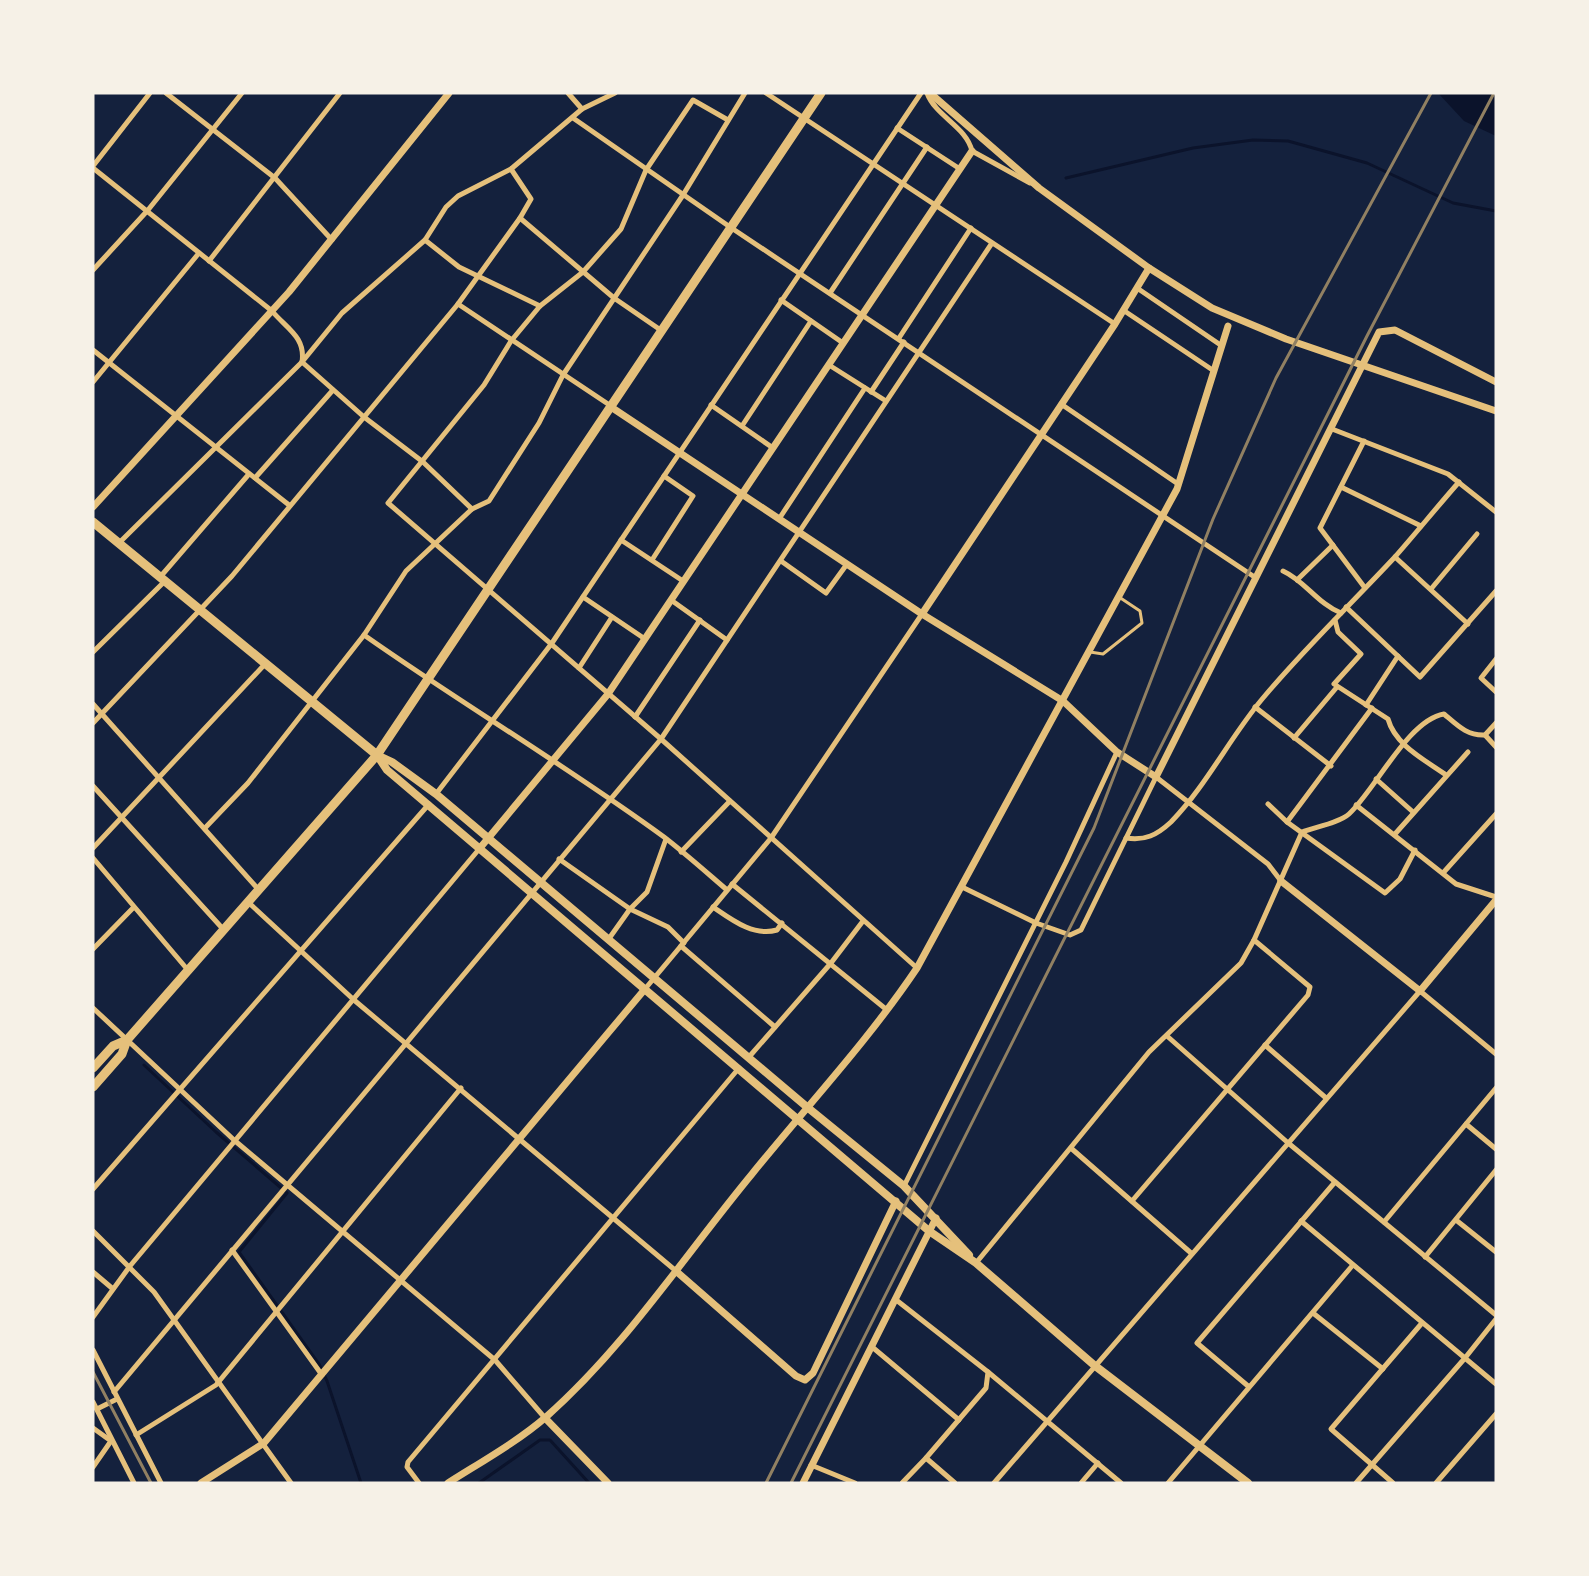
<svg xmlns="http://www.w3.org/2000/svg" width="1589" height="1576" viewBox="0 0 1589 1576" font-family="Barlow,sans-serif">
<rect width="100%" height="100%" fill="#14213d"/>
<polygon fill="#0b132b" points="1438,93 1496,93 1496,136 1464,121"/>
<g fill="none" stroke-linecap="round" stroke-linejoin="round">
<g stroke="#0b132b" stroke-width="3">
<polyline points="1066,178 1193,148 1253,140 1288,141 1367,163 1453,203 1496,211"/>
<polyline points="144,1065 216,1132 287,1193 239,1252 319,1364 327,1381 361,1483"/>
<polyline points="479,1483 540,1440 550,1440 589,1483"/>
</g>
<polyline stroke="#e5c07b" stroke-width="3" points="1090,652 1103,654 1142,623 1140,611 1119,597"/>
<g stroke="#e5c07b" stroke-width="5">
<polyline points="166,93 275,178 332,240"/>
<polyline points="568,93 582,109"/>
<polyline points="766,93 1115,324"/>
<path d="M927,93C936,117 966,126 972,151L1030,183"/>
<polyline points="573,118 730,227 1256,578"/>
<polyline points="728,120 693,100 646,170 621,229 583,272 540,306 511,341 484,385 388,503 661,739 917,968"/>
<polyline points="897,128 960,169"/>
<polyline points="93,166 150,93"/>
<path d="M93,168L272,311C286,328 306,337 302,362"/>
<polyline points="520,218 614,298 662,331"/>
<polyline points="425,240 459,267 540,306"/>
<polyline points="209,261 340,93"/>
<polyline points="93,270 148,210 242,93"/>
<polyline points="1137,288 1222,346"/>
<polyline points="830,293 927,147"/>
<polyline points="781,300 843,343"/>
<polyline points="458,304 611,406"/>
<polyline points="1123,310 1214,371"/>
<polyline points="899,338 971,228"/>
<polyline points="93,350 289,505"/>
<polyline points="302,362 364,417 423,462 472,509"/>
<polyline points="829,365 886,401"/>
<polyline points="93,382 199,253"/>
<polyline points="871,392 904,342"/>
<polyline points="1061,404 1178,484"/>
<polyline points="711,405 773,448"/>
<polyline points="742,426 811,321"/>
<polyline points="1332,429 1448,474 1496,512"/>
<polyline points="1364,441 1320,528 1365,588"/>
<polyline points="255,478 333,390"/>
<polyline points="1341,487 1421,526"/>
<polyline points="779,519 865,388"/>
<polyline points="621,540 683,581"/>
<polyline points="119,543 302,362 342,313 425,240 446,207 458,196 511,169 582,109 615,93"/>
<polyline points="1395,557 1468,624"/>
<polyline points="652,560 693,496 664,476"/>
<polyline points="781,561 826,593 847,564"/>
<path d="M1283,571C1305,581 1318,604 1341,613"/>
<polyline points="161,576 249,474"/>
<polyline points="1297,580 1333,545"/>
<polyline points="1431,589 1477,534"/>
<polyline points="583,597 645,639"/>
<polyline points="671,600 727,640"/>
<polyline points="1346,607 1420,677 1496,591"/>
<path d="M1335,620L1338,632L1361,654L1334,684L1388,719C1395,745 1425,760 1446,775"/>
<path d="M364,635C462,704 567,766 664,837C686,854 706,872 727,890"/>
<polyline points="93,652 166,580"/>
<polyline points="1496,659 1481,678 1496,692"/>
<polyline points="579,668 612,617"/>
<polyline points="93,704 258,889"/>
<polyline points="1366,705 1398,656"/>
<polyline points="1255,707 1331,766"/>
<polyline points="635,717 700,620"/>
<polyline points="93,723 232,576 458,304 520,218 531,199 511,169"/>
<polyline points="1485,735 1496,747"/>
<polyline points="1294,738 1337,687"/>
<polyline points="1376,779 1413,812"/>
<polyline points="93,786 223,929"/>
<polyline points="436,794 552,643 921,93"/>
<polyline points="1268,804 1287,822 1385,893 1400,879 1415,850"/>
<polyline points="1356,805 1456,884 1496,897"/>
<polyline points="1287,822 1372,708"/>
<polyline points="205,828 248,783 364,635 406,571 472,509 489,501 539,423 563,375 683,195 745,93"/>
<polyline points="1395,834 1468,752"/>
<path d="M1126,838C1145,841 1157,835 1171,822C1207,785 1230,737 1263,698C1304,649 1350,605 1394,558C1416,533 1437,507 1459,482"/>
<polyline points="93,848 266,663"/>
<polyline points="681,852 730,801"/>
<polyline points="93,858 187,969"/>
<polyline points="559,859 630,909 668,927 684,943"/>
<polyline points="1443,873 1496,814"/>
<polyline points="732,884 887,1010"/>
<polyline points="962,887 1036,923 1070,935 1081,930 1156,777 1268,864 1281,881"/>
<polyline points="248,902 354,1000 676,1271"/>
<path d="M713,907C732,920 754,937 777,930L782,923"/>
<polyline points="608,940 630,909 647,892 666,839"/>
<polyline points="681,946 775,1027"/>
<polyline points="93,949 133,908"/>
<polyline points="645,989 771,838 922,614"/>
<polyline points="93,1008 234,1140 495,1360 545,1418"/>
<polyline points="1167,1036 1287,1142 1496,1315"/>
<polyline points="1265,1045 1326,1098"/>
<polyline points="749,1057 831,963 863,921"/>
<polyline points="1466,1124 1496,1149"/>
<polyline points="1072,1149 1191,1253"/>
<polyline points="904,1186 1066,862 1117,752"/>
<polyline points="93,1189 429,804"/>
<polyline points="1132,1201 1308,995 1310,987 1254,940"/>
<polyline points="1456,1220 1496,1252"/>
<polyline points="1301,1221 1496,1384"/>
<polyline points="1384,1222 1496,1088"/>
<polyline points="93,1231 154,1292 291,1483"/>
<polyline points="232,1250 322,1375"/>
<polyline points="1425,1257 1496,1170"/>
<path d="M976,1263L1149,1052L1241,963L1254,940L1302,832C1315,827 1339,823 1349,814C1376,789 1408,720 1444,714C1457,725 1467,736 1485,735L1496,723"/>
<polyline points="93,1272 113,1289"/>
<polyline points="895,1299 988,1372 986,1388 926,1458"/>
<polyline points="1313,1313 1383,1369"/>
<polyline points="93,1317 130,1266 480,848"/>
<polyline points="871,1346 959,1420"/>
<polyline points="93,1350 161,1483"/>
<polyline points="988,1372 1121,1483"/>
<polyline points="1248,1386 1197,1343 1335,1182"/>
<polyline points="114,1392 661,739 992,243"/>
<polyline points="93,1402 134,1483"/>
<polyline points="97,1409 117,1399"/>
<polyline points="93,1428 111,1441 93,1467"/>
<polyline points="136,1435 216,1385 461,1088"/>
<polyline points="811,1465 855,1483"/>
<polyline points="419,1483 407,1467 408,1462 739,1068"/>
<polyline points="902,1483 926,1458 955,1483"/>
<polyline points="994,1483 1420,991 1496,1054"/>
<polyline points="1081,1483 1098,1463"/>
<polyline points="1168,1483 1352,1266"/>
<polyline points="1356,1483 1465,1358 1496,1319"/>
<polyline points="1393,1483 1331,1429 1422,1323"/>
<polyline points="1436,1483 1496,1414"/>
</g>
<g stroke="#e5c07b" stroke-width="7">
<polyline points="930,93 1039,188 1149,268 1212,308 1286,339 1496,411"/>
<polyline points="611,407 922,614 1063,701 1117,752 1156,777 1379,332 1395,330 1496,382"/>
<polyline points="93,507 289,292 449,93"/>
<polyline points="922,614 1115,324 1149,268"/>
<polyline points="480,848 608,694 972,151"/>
<polyline points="1281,881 1420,991 1496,900"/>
<polyline points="676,1271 796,1376 805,1380 813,1373 896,1201"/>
<polyline points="545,1418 608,1483"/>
<polyline points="201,1483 264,1443 645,989"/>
<path d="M448,1483C481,1462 517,1442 546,1417C626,1346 685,1255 752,1174C807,1106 868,1041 917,968L1177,489L1228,326"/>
<polyline points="803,1483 936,1218"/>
</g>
<g stroke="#e5c07b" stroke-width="8">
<polyline points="377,755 387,770 929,1231 976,1263 1094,1365 1248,1483"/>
<polyline points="377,755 392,762 436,794 807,1107 904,1186 969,1255"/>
</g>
<g stroke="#e5c07b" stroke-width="9">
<polyline points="93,522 377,755"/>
<polyline points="93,1068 113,1046 127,1040"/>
<polyline points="93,1087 122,1054 127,1040 377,755 821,93"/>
</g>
<g stroke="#918062" stroke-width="3">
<polyline points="93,1372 151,1483"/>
<polyline points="766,1483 1094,828 1213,519 1276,378 1431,93"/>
<polyline points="791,1483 1367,336 1494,93"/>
</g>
</g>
<rect width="1589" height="1576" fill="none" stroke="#f6f1e7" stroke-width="189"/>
</svg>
